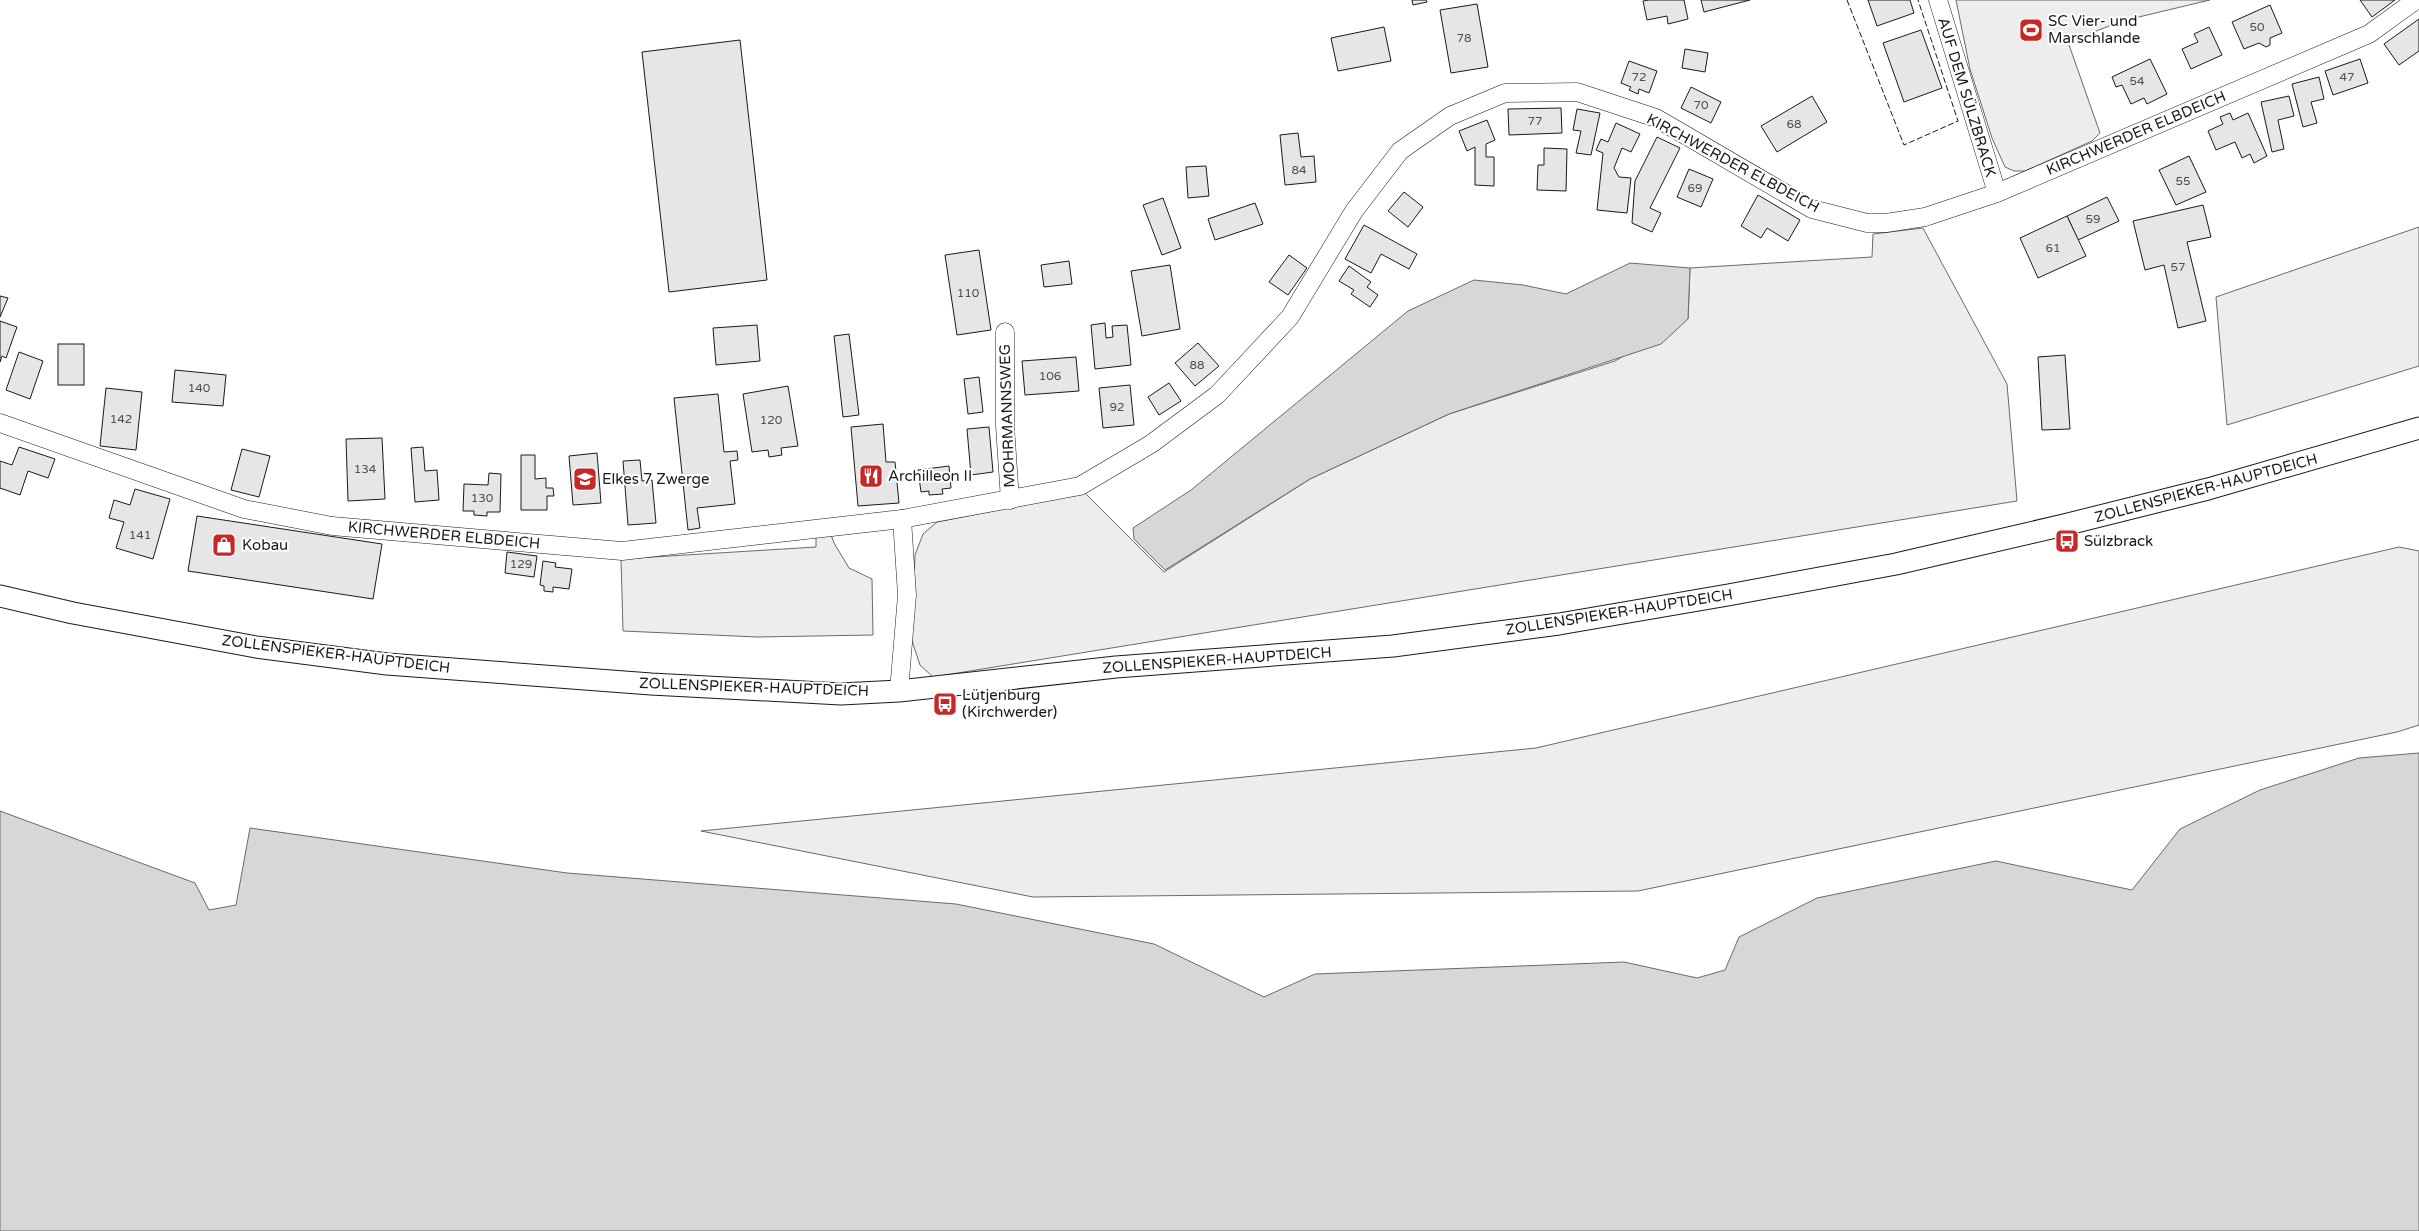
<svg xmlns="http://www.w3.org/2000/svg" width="2419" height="1231" viewBox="0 0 2419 1231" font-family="'Varela Round',sans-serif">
<rect width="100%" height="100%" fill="#fff"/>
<g fill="#ededed" stroke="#6a6a6a">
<polygon points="1956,0 2210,0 2122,21 2068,42 2100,133 2092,141 2025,171 2014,171 2005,167 1992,138 1970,69"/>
<polygon points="2419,227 2419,366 2227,425 2216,297"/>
<polygon points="1923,228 2007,384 2017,501 933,677 920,665 912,641 915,555 923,534 937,522 1085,493 1164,572 1310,479 1449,414 1615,361 1688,319 1690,268 1872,257 1873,234"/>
<polygon points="829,529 834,543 849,568 872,579 873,635 757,637 623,631 621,559 816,547 816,531"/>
<polygon points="2399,547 2419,551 2419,725 2397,732 1638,891 1033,897 701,831 1536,748"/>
</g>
<g fill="#d7d7d7" stroke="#6a6a6a">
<polygon points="1630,263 1690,268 1688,319 1661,344 1449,414 1310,479 1165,570 1134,539 1133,528 1191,490 1408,311 1474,280 1523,285 1566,294"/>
<polygon points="2419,753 2419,1231 0,1231 0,811 195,883 209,910 236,905 250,828 567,873 956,904 1154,944 1264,997 1315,974 1624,962 1697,978 1725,970 1739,937 1817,898 1996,861 2132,890 2180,829 2260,790 2359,758"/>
</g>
<g fill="#e6e6e6" stroke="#1a1a1a">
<polygon points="1412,0 1426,0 1427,2 1413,5"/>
<polygon points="1649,0 1684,0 1688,19 1668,24 1667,16 1647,20 1643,1"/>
<polygon points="1701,0 1750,0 1704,12"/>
<polygon points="1868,0 1910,0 1914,13 1877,26"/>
<polygon points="2360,0 2395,0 2372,17"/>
<polygon points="1477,4 1488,67 1451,73 1440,10"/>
<polygon points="2270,5 2282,33 2270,38 2270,45 2266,47 2259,43 2244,49 2232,22"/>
<polygon points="2419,19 2419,51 2399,65 2384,44"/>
<polygon points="1384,27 1391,61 1338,71 1331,38"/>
<polygon points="2209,27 2222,55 2191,69 2182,49 2198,42 2194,34"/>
<polygon points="1921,30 1942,88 1904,102 1883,43"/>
<polygon points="740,40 767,280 669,292 642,52"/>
<polygon points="1685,49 1708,53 1705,72 1682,68"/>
<polygon points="2150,59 2167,94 2147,104 2144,98 2131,104 2122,85 2116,87 2112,77"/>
<polygon points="2360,59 2368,83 2333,95 2325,71"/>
<polygon points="1629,61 1657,71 1649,93 1639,89 1638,94 1629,90 1631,87 1621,83"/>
<polygon points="2319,77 2324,99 2311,102 2317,123 2303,127 2292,84"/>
<polygon points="1691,87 1721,102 1711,123 1681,108"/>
<polygon points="1812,96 1827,122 1777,152 1761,126"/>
<polygon points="2289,96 2294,116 2278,120 2284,149 2272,152 2261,102"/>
<polygon points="1561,108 1562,133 1509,135 1508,109"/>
<polygon points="1577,109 1600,113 1591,155 1576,153 1581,131 1573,130"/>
<polygon points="2230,113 2233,120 2248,113 2267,156 2254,163 2250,154 2242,158 2235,142 2216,150 2208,131 2223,124 2220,117"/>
<polygon points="1487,120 1495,140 1486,144 1486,157 1494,157 1494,186 1475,185 1475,147 1467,151 1459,131"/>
<polygon points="1616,123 1640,134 1631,152 1622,148 1614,168 1619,177 1631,178 1627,213 1597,210 1603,153 1596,150 1601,139 1608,142"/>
<polygon points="1298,133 1301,157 1314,156 1316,182 1285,185 1280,135"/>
<polygon points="1657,137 1680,148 1650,208 1661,213 1652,232 1632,223 1635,181"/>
<polygon points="1544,148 1567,149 1566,191 1537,190 1538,165 1544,165"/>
<polygon points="2189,156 2206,192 2176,205 2159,170"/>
<polygon points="1206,166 1209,196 1188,198 1186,167"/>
<polygon points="1689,169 1713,179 1701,207 1677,197"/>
<polygon points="1404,192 1423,207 1408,227 1388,211"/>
<polygon points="1758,195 1800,220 1788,241 1767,228 1761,238 1741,226"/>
<polygon points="2107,197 2119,221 2078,240 2067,216"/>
<polygon points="1163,198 1181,248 1162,255 1143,205"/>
<polygon points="1255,203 1263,224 1215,240 1208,219"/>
<polygon points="2203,205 2211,237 2187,242 2206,321 2178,328 2164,265 2145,270 2133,221"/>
<polygon points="2067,216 2086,256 2038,278 2020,238"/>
<polygon points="1364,225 1417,254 1409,269 1381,254 1371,273 1345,259"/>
<polygon points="979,250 991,330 957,335 945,255"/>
<polygon points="1289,255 1307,268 1288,295 1269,282"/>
<polygon points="1069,261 1072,284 1044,287 1041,265"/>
<polygon points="1170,265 1180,329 1142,336 1131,271"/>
<polygon points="1349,266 1371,282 1367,287 1378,295 1370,307 1351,294 1354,290 1339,281"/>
<polygon points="0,296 8,298 0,317"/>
<polygon points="0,321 17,327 6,358 2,356 0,362"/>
<polygon points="1105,323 1106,338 1113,337 1112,326 1127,325 1131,365 1095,369 1091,325"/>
<polygon points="757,325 760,361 716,365 713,328"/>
<polygon points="849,334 859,415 843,417 834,336"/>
<polygon points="1198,343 1219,366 1195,386 1175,363"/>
<rect x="58" y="344" width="26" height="41"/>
<polygon points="19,352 43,361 30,399 6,390"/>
<polygon points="2065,355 2070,429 2042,430 2038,357"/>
<polygon points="1076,357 1079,391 1025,395 1022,361"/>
<polygon points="175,370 226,375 223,406 172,402"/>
<polygon points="979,377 983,412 968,414 964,379"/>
<polygon points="1169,383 1181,401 1159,415 1148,397"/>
<polygon points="1130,385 1134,425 1103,428 1099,388"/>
<polygon points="788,386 798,446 781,448 782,455 769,457 768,450 752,452 743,394"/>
<polygon points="106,388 142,392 136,450 100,446"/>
<polygon points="718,394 724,452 737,451 738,460 730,461 735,504 697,508 700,528 688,530 674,398"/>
<polygon points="883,424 886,462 895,462 899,503 858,506 851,427"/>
<polygon points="989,427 993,472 971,475 967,429"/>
<polygon points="382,438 385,499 348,501 346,439"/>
<polygon points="19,447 55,459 48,478 28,471 20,495 0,488 0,461 12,465"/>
<polygon points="423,447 425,471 437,470 439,500 415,502 411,448"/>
<polygon points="242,449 270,456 259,497 231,490"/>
<polygon points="597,453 601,503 573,505 569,456"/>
<polygon points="521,455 535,455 535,479 546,478 546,488 553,488 554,496 547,496 547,510 521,510"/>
<polygon points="640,460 642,481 652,480 656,523 628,525 623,461"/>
<polygon points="949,466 951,488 942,489 943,494 929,495 929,491 921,492 918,470"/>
<polygon points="489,473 501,474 500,512 487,512 487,516 474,515 474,511 463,511 464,484 488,485"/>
<polygon points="135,489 170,499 153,559 116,548 124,522 109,518 114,500 130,505"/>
<polygon points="197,516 382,544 373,599 188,571"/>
<polygon points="507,552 537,556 534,577 505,573"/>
<polygon points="543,561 556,563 555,567 572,569 569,589 553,587 553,592 544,591 544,586 540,585"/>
</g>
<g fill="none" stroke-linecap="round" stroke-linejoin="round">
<g stroke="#1a1a1a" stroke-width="19">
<g id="minor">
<polyline points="1938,0 1997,193"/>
<polyline points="1005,332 1005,426 1010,500"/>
<polyline points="0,423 244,509 332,526 622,551 902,519 1080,486 1151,444 1217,395 1290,317 1354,211 1400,151 1450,116 1505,93 1577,92 1656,118 1812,209 1867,223 1886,223 1925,217 1997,193 2369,34 2416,0"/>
<polyline points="899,691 907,595 902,519"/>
</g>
</g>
<g stroke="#1a1a1a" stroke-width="23">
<polyline id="tertiary" points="0,596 73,613 256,647 387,664 651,684 841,694 899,691 1116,667 1393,646 1559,624 1728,595 1896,564 2064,525 2208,489 2419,428"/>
</g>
<use href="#minor" stroke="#fff" stroke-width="18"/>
<use href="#tertiary" stroke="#fff" stroke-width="21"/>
<polyline stroke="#1a1a1a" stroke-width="1" stroke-dasharray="6 2.5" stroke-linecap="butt" points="1847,0 1904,145 1958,121 1918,0"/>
</g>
<defs>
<g id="stadium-square" transform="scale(1.25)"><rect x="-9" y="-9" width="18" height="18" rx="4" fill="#c62828" stroke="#fff"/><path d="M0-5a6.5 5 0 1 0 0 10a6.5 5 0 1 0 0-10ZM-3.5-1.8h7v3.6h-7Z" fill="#fff"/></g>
<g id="restaurant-square" transform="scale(1.25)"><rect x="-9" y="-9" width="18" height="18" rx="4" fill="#c62828" stroke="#fff"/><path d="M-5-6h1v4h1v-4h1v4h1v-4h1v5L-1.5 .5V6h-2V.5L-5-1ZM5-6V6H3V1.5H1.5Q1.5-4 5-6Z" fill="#fff"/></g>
<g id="school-square" transform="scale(1.25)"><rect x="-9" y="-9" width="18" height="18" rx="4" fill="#c62828" stroke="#fff"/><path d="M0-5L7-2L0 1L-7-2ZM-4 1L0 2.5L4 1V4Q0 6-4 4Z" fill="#fff"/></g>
<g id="bus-square" transform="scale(1.25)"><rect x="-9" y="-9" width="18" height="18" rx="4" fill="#c62828" stroke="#fff"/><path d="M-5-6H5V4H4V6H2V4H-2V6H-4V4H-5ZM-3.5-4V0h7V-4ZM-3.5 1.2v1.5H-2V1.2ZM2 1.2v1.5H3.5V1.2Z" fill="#fff"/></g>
<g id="shop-square" transform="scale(1.25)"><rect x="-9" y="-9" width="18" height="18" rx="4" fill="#c62828" stroke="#fff"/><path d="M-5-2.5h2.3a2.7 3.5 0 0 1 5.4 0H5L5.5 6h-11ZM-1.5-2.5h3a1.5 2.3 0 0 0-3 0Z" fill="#fff"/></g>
</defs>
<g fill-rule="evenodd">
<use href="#stadium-square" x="2031" y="30"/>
<use href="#restaurant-square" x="871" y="476"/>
<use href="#school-square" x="585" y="479"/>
<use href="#bus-square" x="2067" y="541"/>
<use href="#shop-square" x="224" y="545"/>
<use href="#bus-square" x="945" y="704"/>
</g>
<g text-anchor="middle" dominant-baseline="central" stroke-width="4" stroke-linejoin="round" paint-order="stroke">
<g font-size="12" fill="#4d4d4d">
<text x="2257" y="27">50</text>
<text x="1464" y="38">78</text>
<text x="1639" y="77">72</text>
<text x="2347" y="77">47</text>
<text x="2137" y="81">54</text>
<text x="1701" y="105">70</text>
<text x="1535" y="121">77</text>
<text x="1794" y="124">68</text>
<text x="1299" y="170">84</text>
<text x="2183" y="181">55</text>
<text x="1695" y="188">69</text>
<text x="2093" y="219">59</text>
<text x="2053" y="248">61</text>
<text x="2178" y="267">57</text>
<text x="968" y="293">110</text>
<text x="1197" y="365">88</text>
<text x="1050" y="376">106</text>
<text x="199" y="388">140</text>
<text x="1117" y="407">92</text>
<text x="121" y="419">142</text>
<text x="771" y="420">120</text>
<text x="365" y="469">134</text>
<text x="482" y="498">130</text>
<text x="140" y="535">141</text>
<text x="521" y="564">129</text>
</g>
<g font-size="15" fill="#1a1a1a" stroke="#fff" text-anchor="start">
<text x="2048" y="21">SC Vier- und<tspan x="2048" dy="17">Marschlande</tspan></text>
<text x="888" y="476">Archilleon II</text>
<text x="602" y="479">Elkes 7 Zwerge</text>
<text x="2084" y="541">Sülzbrack</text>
<text x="242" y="545">Kobau</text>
<text x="962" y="695">Lütjenburg<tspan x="962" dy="17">(Kirchwerder)</tspan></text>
</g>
<g font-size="15" fill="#1a1a1a" stroke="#fff">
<text transform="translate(1967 97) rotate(73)">AUF DEM SÜLZBRACK</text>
<text transform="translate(2136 133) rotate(-23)">KIRCHWERDER ELBDEICH</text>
<text transform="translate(1733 163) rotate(28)">KIRCHWERDER ELBDEICH</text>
<text transform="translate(1007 416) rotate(-92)">MOHRMANNSWEG</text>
<text transform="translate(2206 488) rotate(-15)">ZOLLENSPIEKER-HAUPTDEICH</text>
<text transform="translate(444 535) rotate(5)">KIRCHWERDER ELBDEICH</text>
<text transform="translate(1619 612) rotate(-9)">ZOLLENSPIEKER-HAUPTDEICH</text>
<text transform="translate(336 654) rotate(7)">ZOLLENSPIEKER-HAUPTDEICH</text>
<text transform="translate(1217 660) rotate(-4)">ZOLLENSPIEKER-HAUPTDEICH</text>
<text transform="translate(754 687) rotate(2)">ZOLLENSPIEKER-HAUPTDEICH</text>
</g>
</g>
</svg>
